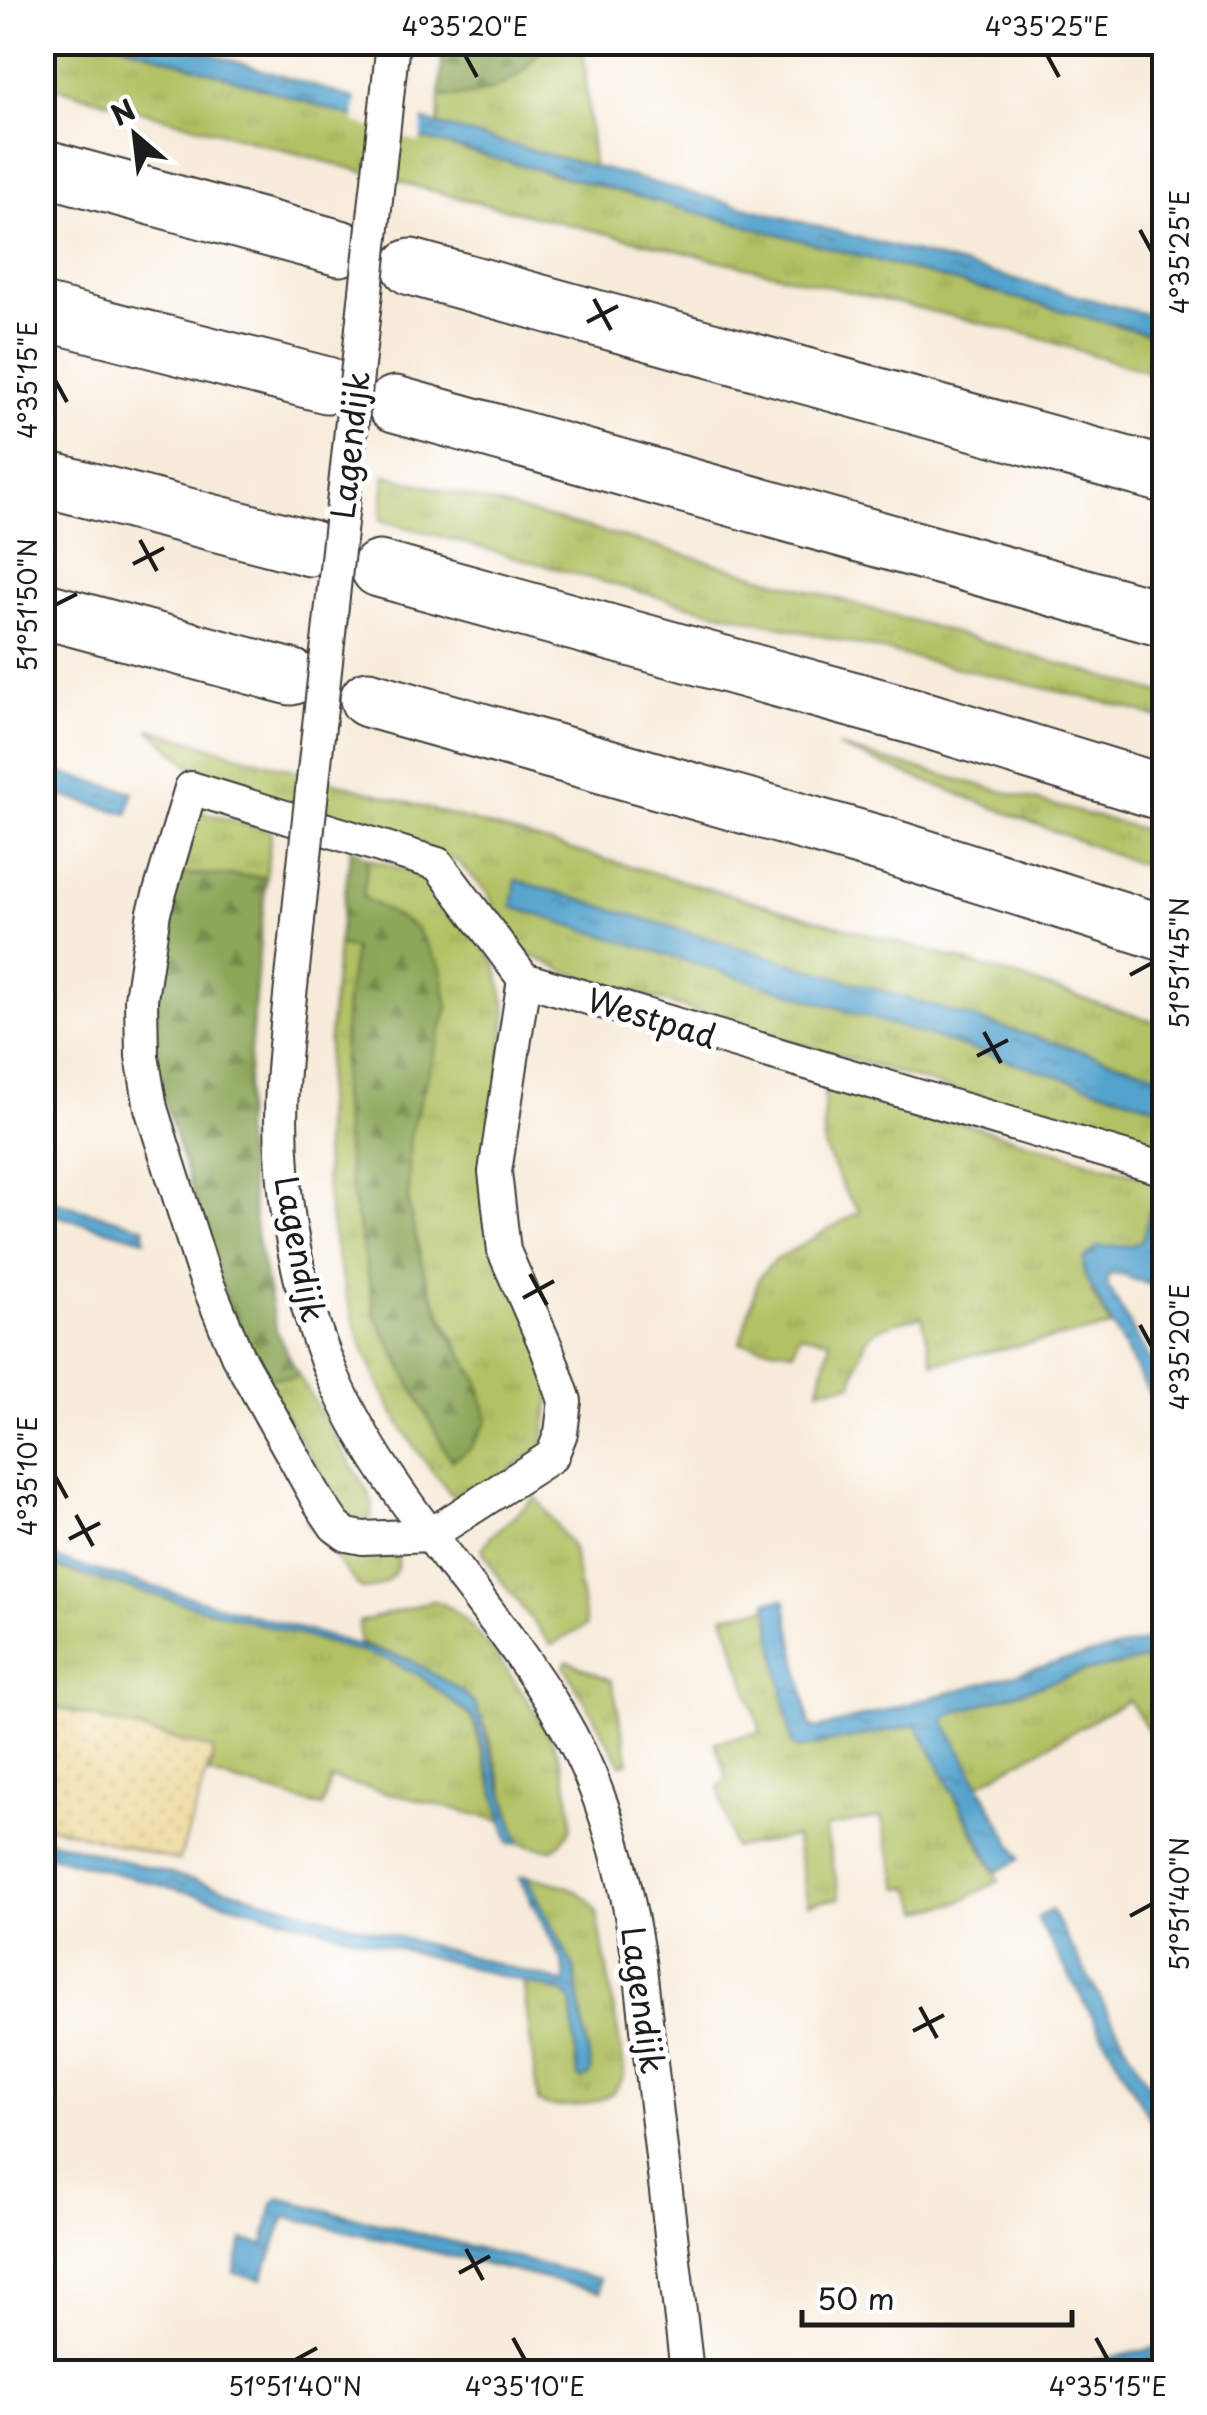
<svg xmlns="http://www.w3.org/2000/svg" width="1207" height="2415" viewBox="0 0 1207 2415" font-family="'Playpen Sans',sans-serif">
<defs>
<pattern id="grass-tufts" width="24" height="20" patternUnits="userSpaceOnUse" patternTransform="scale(2.5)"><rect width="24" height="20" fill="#b2c164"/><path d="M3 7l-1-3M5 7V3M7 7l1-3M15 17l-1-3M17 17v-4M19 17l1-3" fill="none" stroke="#98a556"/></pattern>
<pattern id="forest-firs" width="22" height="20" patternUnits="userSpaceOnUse" patternTransform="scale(2.5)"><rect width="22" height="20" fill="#8da75a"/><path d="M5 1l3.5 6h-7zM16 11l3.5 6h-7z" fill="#72874a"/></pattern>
<pattern id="sand-dots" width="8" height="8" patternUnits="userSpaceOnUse" patternTransform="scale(2.5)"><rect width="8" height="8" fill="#eeda9e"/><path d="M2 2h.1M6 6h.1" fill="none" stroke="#ccba88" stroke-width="1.8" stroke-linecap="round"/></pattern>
<pattern id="water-ripples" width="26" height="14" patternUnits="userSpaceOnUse" patternTransform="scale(2.5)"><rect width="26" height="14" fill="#53a3cd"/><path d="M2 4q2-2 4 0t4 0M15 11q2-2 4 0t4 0" fill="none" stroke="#4484a6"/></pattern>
</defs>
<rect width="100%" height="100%" fill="#fff"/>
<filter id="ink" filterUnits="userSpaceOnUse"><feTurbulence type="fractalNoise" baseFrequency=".01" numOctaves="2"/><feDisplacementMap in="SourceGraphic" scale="20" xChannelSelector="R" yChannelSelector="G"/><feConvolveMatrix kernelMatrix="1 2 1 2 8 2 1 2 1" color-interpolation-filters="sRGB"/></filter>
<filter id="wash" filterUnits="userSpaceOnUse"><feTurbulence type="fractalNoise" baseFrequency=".0048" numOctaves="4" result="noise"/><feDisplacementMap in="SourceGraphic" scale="40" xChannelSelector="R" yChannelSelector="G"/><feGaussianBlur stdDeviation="2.25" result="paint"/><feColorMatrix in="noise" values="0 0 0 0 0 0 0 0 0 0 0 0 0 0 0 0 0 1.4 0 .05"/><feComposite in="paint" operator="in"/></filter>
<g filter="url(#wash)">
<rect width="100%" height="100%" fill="#f7ebd9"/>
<g fill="url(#grass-tufts)" stroke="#676e40" stroke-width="2.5">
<polygon points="42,43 119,43 420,138 1164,338 1164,377 1026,334 463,199 43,84"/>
<path d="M542,43H583L593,168L438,125L440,96C479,100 527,82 542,43Z"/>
<polygon points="385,475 652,545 1164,694 1164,720 1125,707 684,604 381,520"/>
<polygon points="149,729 1008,974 1164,1025 1164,1150 1109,1128 949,1089 567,972 520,950 501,923 488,893 457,861 238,789 189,765"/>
<polygon points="838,747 1164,835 1164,874"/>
<polygon points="198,811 271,831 266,877 179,874"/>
<path d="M368,858L435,880L496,964L507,1011L491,1151L553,1380L543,1446L461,1506C446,1488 431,1470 418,1452C354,1361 323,1238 324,1127C325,1067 332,1006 338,945L354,948L341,1096L350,1182L376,1317L479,1382C434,1310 393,1222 410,1134C418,1091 435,1049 448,1007L388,912L362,897Z"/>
<path d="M824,1082L1152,1179L1157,1188L1142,1240L1130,1246L1091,1292L1111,1327L933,1363L922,1316C863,1332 869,1325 852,1384L819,1389L830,1340L799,1334L794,1351L740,1343L759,1277L774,1261L860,1211L846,1194L824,1147Z"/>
<polygon points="298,1374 369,1494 373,1506 371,1518 361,1524 350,1523 263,1377 291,1378"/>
<polygon points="536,1497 573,1548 586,1626 551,1645 493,1570 482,1549 490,1537"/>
<path d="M305,1521H314L398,1558C400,1577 378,1590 361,1589Z"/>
<polygon points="42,1564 386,1659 419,1675 471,1716 503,1821 331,1779 322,1807 209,1774 214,1750 43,1703"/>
<path d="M432,1601C468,1602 541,1717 557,1751C563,1765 575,1812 571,1827C569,1836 559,1844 551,1850L519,1843L483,1718L410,1660L360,1643L359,1622Z"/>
<polygon points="768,1607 792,1745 799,1749 917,1725 999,1881 957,1903 921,1911 911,1887 899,1888 881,1817 825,1827 840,1898 808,1904 795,1837 733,1848 719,1787 727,1779 715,1742 761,1732 724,1615"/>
<polygon points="1164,1656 1164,1738 1157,1743 1129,1700 979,1784 945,1722 948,1715 1079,1673"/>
<polygon points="567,1661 612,1681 629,1762 621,1764 564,1665"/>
<path d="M526,1876C554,1883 583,1885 597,1912L624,2068V2076C620,2082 616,2091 609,2095C592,2105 555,2112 538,2102L523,1981L562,1992L571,1998L578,2076L574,1967Z"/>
</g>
<g fill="url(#forest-firs)" stroke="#54623b" stroke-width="2.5">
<path d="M443,43V42L542,43C527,82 479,100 440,96Z"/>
<polygon points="351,847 368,858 363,897 416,928 441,968 448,1007 410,1136 408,1202 424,1274 449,1334 479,1382 488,1420 470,1449 451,1461 376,1317 350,1182 341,1096 346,1001 354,949 338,945"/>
<polygon points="179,874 266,877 243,1128 257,1239 277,1332 298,1374 292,1378 263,1377 233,1320 157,1078 156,998 163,927"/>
</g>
<polygon fill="url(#sand-dots)" stroke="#857b5d" stroke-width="2.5" points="42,1704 214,1750 179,1861 43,1824"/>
<g fill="url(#water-ripples)" stroke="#386074" stroke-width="2.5">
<polygon points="119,43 177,43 438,125 1164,319 1164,338 420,138"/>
<polygon points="42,768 133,792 128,814 43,791"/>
<polygon points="516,880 1164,1076 1164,1109 512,907"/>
<polygon points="1157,1188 1164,1191 1164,1289 1117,1274 1108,1275 1107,1284 1164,1385 1164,1421 1084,1274 1084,1259 1097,1247 1130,1246 1142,1240"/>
<polygon points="43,1198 144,1227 145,1240 43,1212"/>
<polygon points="43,1555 410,1660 463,1692 476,1706 519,1843 509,1844 477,1727 471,1716 419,1675 386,1659 43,1564"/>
<polygon points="785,1599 810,1726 817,1729 1052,1664 1164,1637 1164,1656 1079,1673 948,1715 945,1722 1020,1859 997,1872 917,1725 798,1749 792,1745 767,1601"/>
<polygon points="42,1838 562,1982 566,1979 563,1963 519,1878 526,1876 574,1967 591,2070 589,2076 581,2080 578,2076 571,1999 562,1992 43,1854"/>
<polygon points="1051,1910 1164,2112 1164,2144 1037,1918"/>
<polygon points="279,2198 600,2279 600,2292 288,2217 284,2220 262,2279 234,2273 243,2240 264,2245 273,2203"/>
<polygon points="1164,2346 1164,2356 1092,2372 1070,2372 1082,2364"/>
</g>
<polygon fill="#f7ebd9" points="357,95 423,116 420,143 354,122"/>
</g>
<g filter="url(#ink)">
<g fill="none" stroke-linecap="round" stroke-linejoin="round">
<g stroke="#3d3b38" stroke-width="36">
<g id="minor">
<path d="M298,920C293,975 285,1031 282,1086C277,1178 293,1276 327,1362C379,1495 488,1594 560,1716C606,1793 627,1880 640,1968L687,2372"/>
<polyline points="524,979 495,1172 504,1251 547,1349 565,1401 561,1433 552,1456 430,1535 363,1538 347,1535 335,1526 319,1502 237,1355 204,1275 151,1108 142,1056 141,999 154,912 191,788 438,864 524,979 1164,1169"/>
</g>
</g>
<g stroke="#3d3b38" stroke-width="59">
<g id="motorway">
<polyline points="42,167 340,248"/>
<polyline points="411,267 1164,475"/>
<polyline points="42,312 327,385"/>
<polyline points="395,404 1164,619"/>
<polyline points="42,478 310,548"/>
<polyline points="379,569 916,717 1164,793"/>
<polyline points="42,610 291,677"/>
<polyline points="368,699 884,845 1164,933"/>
</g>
</g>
<use href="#minor" stroke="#fff" stroke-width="32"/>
<use href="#motorway" stroke="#fff" stroke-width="55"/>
<g stroke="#3d3b38" stroke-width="36" stroke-linecap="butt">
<polyline id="minor-bridge" points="298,920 393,42"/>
</g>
<use href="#minor-bridge" stroke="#fff" stroke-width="32"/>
</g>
</g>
<path fill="none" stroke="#1c1c1c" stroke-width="4" d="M465,55L477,77M1047,55L1059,77M1140,230L1152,252M594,299L611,330M587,322L618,306M55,380L67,402M140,540L157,571M133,564L164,548M55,605L77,594M1130,975L1152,963M984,1032L1001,1063M977,1056L1008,1040M530,1274L547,1305M523,1298L554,1281M1140,1325L1152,1347M55,1476L67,1498M76,1515L93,1546M69,1539L100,1523M1130,1916L1152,1904M920,2007L937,2038M913,2031L944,2015M466,2249L483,2280M459,2273L490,2256M513,2338L525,2360M1096,2338L1108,2360M295,2360L317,2348"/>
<g text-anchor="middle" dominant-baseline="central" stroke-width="10" stroke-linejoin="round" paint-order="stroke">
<g font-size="32" fill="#1c1c1c" stroke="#fff">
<text transform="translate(349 445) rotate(-84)">Lagendijk</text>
<text transform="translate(652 1017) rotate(17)">Westpad</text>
<text transform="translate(301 1249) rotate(79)">Lagendijk</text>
<text transform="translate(644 2000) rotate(82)">Lagendijk</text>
</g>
</g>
<rect width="1207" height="2415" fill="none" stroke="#fff" stroke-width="110"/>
<g transform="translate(135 135) rotate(332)" stroke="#ffffff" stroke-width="8" paint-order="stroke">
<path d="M0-8L18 38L0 25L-18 38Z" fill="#1c1c1c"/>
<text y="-15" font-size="28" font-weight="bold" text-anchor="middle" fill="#1c1c1c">N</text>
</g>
<path d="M802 2310v15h270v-15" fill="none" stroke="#1c1c1c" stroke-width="5"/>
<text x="817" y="2310" font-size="30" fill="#1c1c1c" stroke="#ffffff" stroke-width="8" paint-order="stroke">50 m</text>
<rect x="55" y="55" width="1097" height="2305" fill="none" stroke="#1c1c1c" stroke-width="4"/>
<g font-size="25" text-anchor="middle" fill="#1c1c1c">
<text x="465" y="36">4°35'20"E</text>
<text x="1047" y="36">4°35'25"E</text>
<text transform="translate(1180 252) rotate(-90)" y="9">4°35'25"E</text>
<text transform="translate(28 380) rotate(-90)" y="9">4°35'15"E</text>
<text transform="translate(28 605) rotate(-90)" y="9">51°51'50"N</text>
<text transform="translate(1180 963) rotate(-90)" y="9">51°51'45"N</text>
<text transform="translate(1180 1347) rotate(-90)" y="9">4°35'20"E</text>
<text transform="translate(28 1476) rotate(-90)" y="9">4°35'10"E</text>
<text transform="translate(1180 1904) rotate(-90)" y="9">51°51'40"N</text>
<text x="295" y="2396">51°51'40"N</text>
<text x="525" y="2396">4°35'10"E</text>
<text x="1108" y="2396">4°35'15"E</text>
</g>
</svg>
